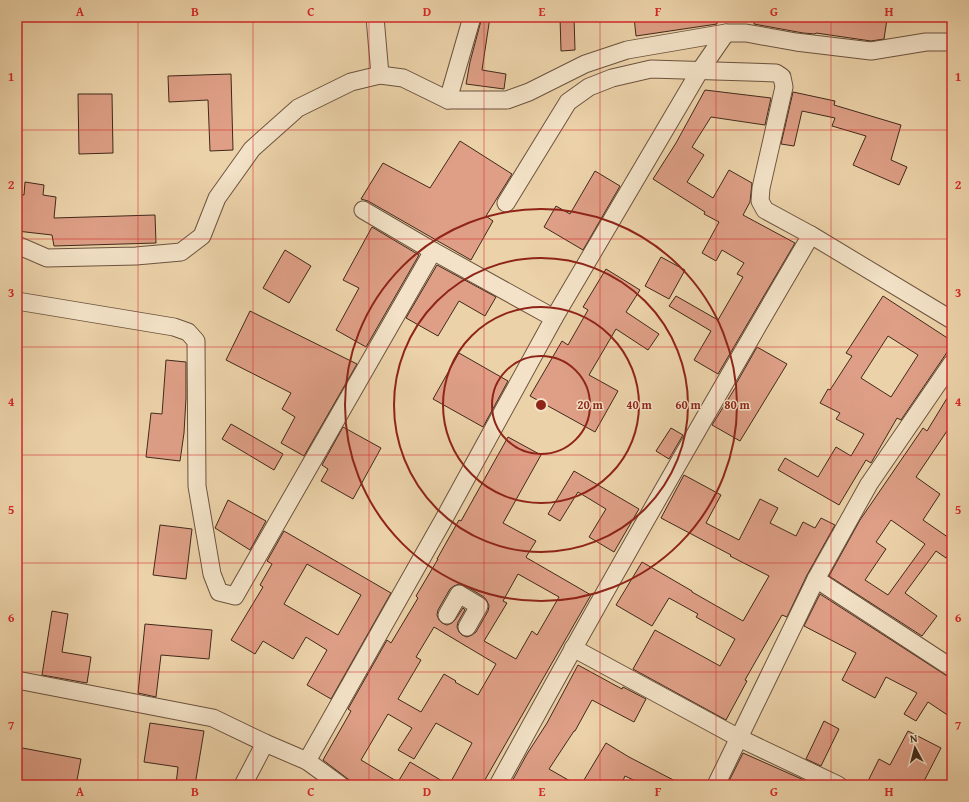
<svg xmlns="http://www.w3.org/2000/svg" width="969" height="802" viewBox="0 0 969 802" font-family="'Gentium Book Plus',serif">
<rect width="100%" height="100%" fill="#ecd2a9"/>
<filter id="stains"><feTurbulence type="fractalNoise" baseFrequency=".005" numOctaves="4"/><feColorMatrix values="0 0 0 0 .2 0 0 0 0 .09 0 0 0 0 .02 0 0 0 .5 -.17"/></filter>
<radialGradient id="worn" r=".72"><stop offset=".6" stop-color="#630" stop-opacity="0"/><stop offset="1" stop-color="#630" stop-opacity=".3"/></radialGradient>
<g fill="#de9f86" stroke="#41291a" fill-rule="evenodd">
<polygon points="482,17 490,17 482,70 506,74 504,89 466,84 470,62"/>
<polygon points="560,17 574,17 575,50 561,51"/>
<polygon points="634,17 717,17 717,24 636,36"/>
<polygon points="754,17 870,17 887,19 884,39 871,41 816,33 815,34 803,33 754,24"/>
<polygon points="231,74 233,150 210,151 208,100 169,102 168,76"/>
<polygon points="705,90 771,98 765,125 711,117 692,147 704,155 687,182 713,198 729,170 752,183 750,202 743,215 795,243 718,374 694,360 711,331 669,306 676,296 718,320 743,277 737,274 744,263 722,250 716,261 702,253 719,222 704,214 705,212 653,179 676,143"/>
<polygon points="793,92 835,101 834,105 901,125 891,160 907,167 899,185 853,165 866,136 832,126 835,118 802,111 794,146 781,144"/>
<polygon points="78,94 112,94 113,153 79,154"/>
<polygon points="460,141 512,174 486,216 493,221 471,260 368,201 361,199 383,163 430,188"/>
<polygon points="595,171 620,186 583,250 544,227 556,206 570,214"/>
<polygon points="25,182 44,185 43,195 56,197 54,218 155,215 156,243 54,246 52,235 17,231 17,194 24,195"/>
<polygon points="372,227 419,255 366,347 336,330 359,288 343,280"/>
<polygon points="285,250 311,266 289,303 263,288"/>
<polygon points="661,257 685,270 669,299 645,286"/>
<polygon points="437,265 496,297 485,316 459,301 438,336 406,318"/>
<polygon points="606,269 640,290 626,312 659,334 648,350 616,329 589,375 618,391 595,432 530,396 562,341 568,345 588,310 583,307"/>
<path d="M883,296L952,341V345L901,420L897,418L871,463L866,460L839,505L778,470L785,458L818,477L836,447L851,456L864,434L836,419L840,413L820,403L828,389L830,390L852,356L846,353ZM888,336L918,355L891,397L861,378Z"/>
<polygon points="250,311 357,364 304,456 281,443 295,417 282,409 291,393 226,360"/>
<polygon points="757,347 787,364 740,441 712,425 737,385 736,384"/>
<polygon points="459,353 508,381 483,427 433,399"/>
<polygon points="166,360 186,362 186,398 184,433 180,461 146,457 151,413 162,414"/>
<path d="M952,390V434L947,431L916,477L940,494L923,520L952,540V549L946,558L936,551L905,593L937,616L922,636L829,576L860,520L923,428L927,431ZM891,520L925,544L888,595L865,580L886,549L876,542Z"/>
<polygon points="231,424 283,454 274,470 222,439"/>
<polygon points="343,427 381,448 353,499 321,481 328,469 322,465"/>
<polygon points="671,428 683,435 669,459 656,451"/>
<path d="M508,437L541,455L503,523L536,541L526,557L527,558L591,595L482,785H358L348,779L323,760L351,711L348,709L387,640L391,643L418,598L416,596L438,559H437L459,520L461,521ZM518,574L559,597L537,635L532,631L516,659L484,641L507,603L503,601ZM459,584L464,585L484,597L487,601L489,606L488,611L476,632L472,635L467,637L462,635L459,632L457,627L458,622L465,610L463,608L455,620L452,623L447,625L442,623L439,620L437,615L438,610L450,589L454,586ZM434,627L496,664L478,695L455,682L456,681L444,674L421,712L398,699L421,660L416,657ZM388,714L412,728L398,750L414,759L436,723L472,743L449,785L410,762L398,782L361,760Z"/>
<polygon points="574,471 639,509 614,552 589,537 606,509 578,492 560,521 548,514"/>
<polygon points="684,475 721,495 706,523 739,540 760,499 778,508 770,523 796,536 803,522 815,528 821,518 835,525 807,575 787,617 782,615 745,680 747,681 726,720 633,669 655,630 720,666 735,639 696,617 698,614 669,598 652,626 616,605 642,562 692,591 692,592 743,621 769,576 730,556 731,555 661,518"/>
<polygon points="228,500 266,521 250,550 215,528"/>
<polygon points="160,525 192,529 186,579 153,575"/>
<path d="M284,531L391,593L331,699L307,685L327,650L306,637L293,659L263,641L255,654L231,640L263,587L260,585L272,564L267,561ZM307,564L361,595L338,635L284,604Z"/>
<polygon points="820,594 947,676 952,678 952,718 928,702 916,721 904,714 917,693 886,677 875,698 842,680 856,653 804,626"/>
<polygon points="52,611 68,614 62,652 91,657 87,683 42,675"/>
<polygon points="145,624 212,630 209,659 161,655 156,697 138,693"/>
<polygon points="578,665 622,689 623,687 646,699 634,722 592,700 575,731 574,731 549,769 577,785 510,785 527,754 547,723"/>
<polygon points="824,721 839,729 821,766 806,759"/>
<polygon points="150,723 204,731 195,785 176,784 178,767 144,762"/>
<polygon points="908,731 941,748 922,785 866,785 879,759 890,765"/>
<polygon points="606,743 629,757 683,785 644,785 625,776 621,785 581,785"/>
<polygon points="17,747 81,759 76,785 17,785"/>
<polygon points="743,753 815,785 727,785"/>
</g>
<g fill="none" stroke-linecap="round" stroke-linejoin="round">
<g stroke="#6c533e" stroke-width="19">
<g id="minor">
<polyline points="375,17 380,75"/>
<polyline points="448,100 472,17"/>
<polyline points="506,203 568,102 589,87 612,78 651,69 776,73 782,77 784,87 761,188 760,201 765,210 811,235 952,320"/>
<polyline points="363,210 433,251 554,318"/>
<polyline points="17,245 47,258 136,256 181,252 202,236 217,198 252,149 298,108 351,82 380,75 403,78 448,100 507,100 529,92 585,64 627,50 726,33 746,33 796,42 871,51 926,42 952,42"/>
<polyline points="17,301 174,327 188,332 196,341 197,486 212,574 219,592 235,596 433,251"/>
<polyline points="816,579 952,668"/>
<polyline points="447,615 459,594 479,606 467,627"/>
<polyline points="573,648 739,738 838,785"/>
<polyline points="17,680 213,718 265,743 307,761 340,785"/>
<polyline points="307,761 445,517 554,318 699,72 726,33"/>
<polyline points="243,785 265,743"/>
<path d="M498,785C599,600 704,417 811,235"/>
<polyline points="716,785 816,579 869,484 952,363"/>
</g>
</g>
<use href="#minor" stroke="#f3e2c7" stroke-width="17"/>
</g>
<path fill="none" stroke="#d62828" stroke-width="1" stroke-opacity="0.55" d="M138,17V785M253,17V785M369,17V785M484,17V785M600,17V785M716,17V785M831,17V785M17,130H952M17,239H952M17,347H952M17,455H952M17,563H952M17,672H952"/>
<g fill="none" stroke="#8f2418" stroke-width="2">
<circle cx="541" cy="405" r="49"/>
<circle cx="541" cy="405" r="98"/>
<circle cx="541" cy="405" r="147"/>
<circle cx="541" cy="405" r="196"/>
</g>
<circle cx="541" cy="405" r="6" fill="#8f2418" stroke="#f3e2c7" stroke-width="2"/>
<g font-size="12" text-anchor="middle" font-weight="bold" fill="#8f2418" stroke="#f3e2c7" stroke-width="3" stroke-linejoin="round" paint-order="stroke">
<text x="590" y="409">20 m</text>
<text x="639" y="409">40 m</text>
<text x="688" y="409">60 m</text>
<text x="737" y="409">80 m</text>
</g>
<rect width="969" height="802" fill="none" stroke="#ecd2a9" stroke-width="44"/>
<g transform="translate(915 748) rotate(353)" stroke="#f3e2c7" stroke-width="3" paint-order="stroke">
<path d="M0-3L7 15L0 10L-7 15Z" fill="#41291a"/>
<text y="-6" font-size="11" font-weight="bold" text-anchor="middle" fill="#41291a">N</text>
</g>
<rect x="22" y="22" width="925" height="758" fill="none" stroke="#d62828" stroke-width="1.5"/>
<g font-size="13" text-anchor="middle" font-weight="bold" fill="#d62828">
<text x="80" y="16">A</text>
<text x="195" y="16">B</text>
<text x="311" y="16">C</text>
<text x="427" y="16">D</text>
<text x="542" y="16">E</text>
<text x="658" y="16">F</text>
<text x="774" y="16">G</text>
<text x="889" y="16">H</text>
<text x="11" y="81">1</text>
<text x="958" y="81">1</text>
<text x="11" y="189">2</text>
<text x="958" y="189">2</text>
<text x="11" y="297">3</text>
<text x="958" y="297">3</text>
<text x="11" y="406">4</text>
<text x="958" y="406">4</text>
<text x="11" y="514">5</text>
<text x="958" y="514">5</text>
<text x="11" y="622">6</text>
<text x="958" y="622">6</text>
<text x="11" y="730">7</text>
<text x="958" y="730">7</text>
<text x="80" y="796">A</text>
<text x="195" y="796">B</text>
<text x="311" y="796">C</text>
<text x="427" y="796">D</text>
<text x="542" y="796">E</text>
<text x="658" y="796">F</text>
<text x="774" y="796">G</text>
<text x="889" y="796">H</text>
</g>
<rect width="100%" height="100%" filter="url(#stains)"/>
<rect width="100%" height="100%" fill="url(#worn)"/>
</svg>
